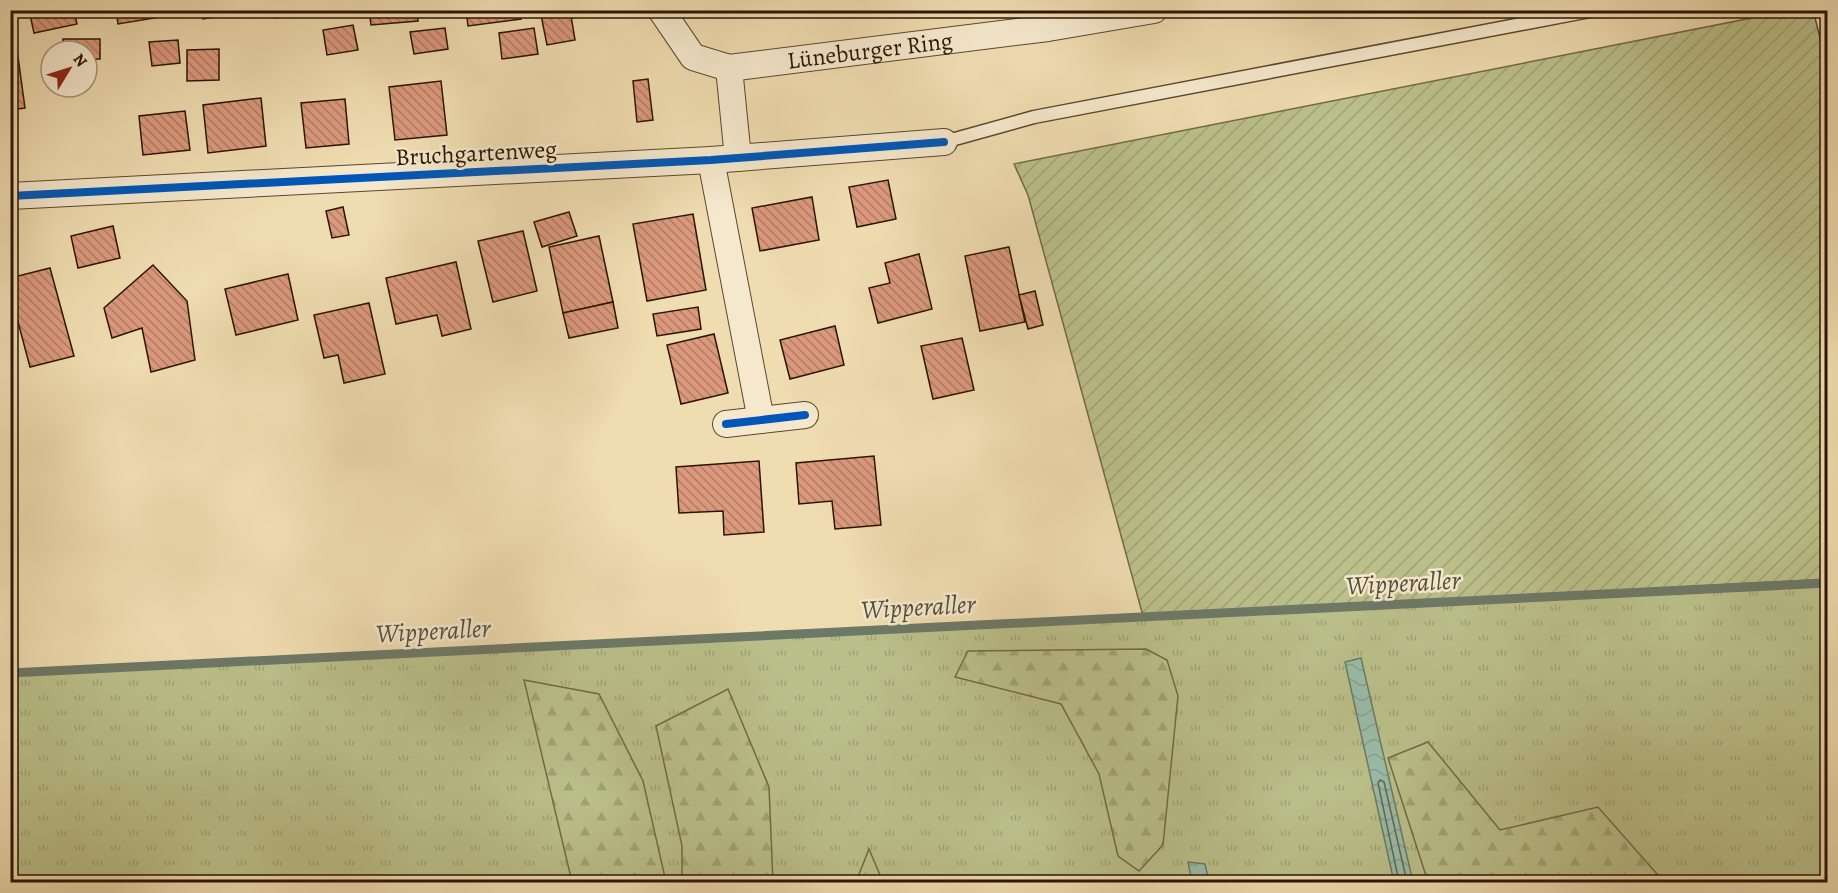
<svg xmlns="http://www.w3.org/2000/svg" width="1838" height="893" viewBox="0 0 1838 893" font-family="Alegreya,serif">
<defs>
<pattern id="grass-tufts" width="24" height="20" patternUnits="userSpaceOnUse" patternTransform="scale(1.5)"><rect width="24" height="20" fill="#bbc08a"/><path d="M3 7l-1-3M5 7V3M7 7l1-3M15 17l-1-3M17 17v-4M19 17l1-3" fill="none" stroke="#a1a475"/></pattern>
<pattern id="forest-firs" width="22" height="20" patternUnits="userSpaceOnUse" patternTransform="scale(1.5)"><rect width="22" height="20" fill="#bbc08a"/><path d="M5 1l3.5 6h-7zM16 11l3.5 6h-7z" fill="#a1a475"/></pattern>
<pattern id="garden-furrows" width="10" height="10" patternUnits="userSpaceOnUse" patternTransform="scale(1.5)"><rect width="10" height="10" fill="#bbc08a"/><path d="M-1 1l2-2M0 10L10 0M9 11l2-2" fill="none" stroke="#a1a475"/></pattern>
<pattern id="water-waves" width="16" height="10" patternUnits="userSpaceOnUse" patternTransform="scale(1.5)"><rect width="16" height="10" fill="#9abca9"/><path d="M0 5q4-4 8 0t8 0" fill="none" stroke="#85a190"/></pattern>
<pattern id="building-back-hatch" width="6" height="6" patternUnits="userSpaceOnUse" patternTransform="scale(1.5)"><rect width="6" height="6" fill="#db987d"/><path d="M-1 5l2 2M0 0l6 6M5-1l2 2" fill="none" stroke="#b27b64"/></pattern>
</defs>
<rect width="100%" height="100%" fill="#efdcb0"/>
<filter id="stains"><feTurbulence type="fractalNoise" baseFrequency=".00333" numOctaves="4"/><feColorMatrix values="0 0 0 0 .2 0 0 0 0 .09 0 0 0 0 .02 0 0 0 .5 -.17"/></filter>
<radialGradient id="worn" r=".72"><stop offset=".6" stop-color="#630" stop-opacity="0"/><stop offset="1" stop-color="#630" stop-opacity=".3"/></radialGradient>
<polygon fill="url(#grass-tufts)" stroke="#726a46" stroke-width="1.5" points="1827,586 1827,882 11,882 11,672 1141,614"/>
<g fill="url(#forest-firs)" stroke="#726a46" stroke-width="1.5">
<polygon points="1146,649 1167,660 1178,696 1163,845 1139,871 1118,856 1099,774 1061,704 955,677 968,651"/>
<polygon points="524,680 599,694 643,781 666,882 572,882"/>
<polygon points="728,689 769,787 773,882 682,882 682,846 656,726"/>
<polygon points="1428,742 1500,830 1598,807 1664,882 1428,882 1388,758"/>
<polygon points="869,849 883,882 856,882"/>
</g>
<polygon fill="url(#garden-furrows)" stroke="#726a46" stroke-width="1.5" points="1787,11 1827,11 1827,579 1143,616 1028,195 1014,164"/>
<g fill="url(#water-waves)" stroke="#6d7967" stroke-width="1.5">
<polygon points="1361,658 1413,882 1394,882 1345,662"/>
<polygon points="1188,862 1205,864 1209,882 1192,882"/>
</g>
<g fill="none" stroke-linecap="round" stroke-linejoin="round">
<polyline stroke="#626856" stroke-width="1.5" points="1399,882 1378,783 1380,780 1384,782 1407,882"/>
<polyline stroke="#6d7967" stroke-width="9" points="10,673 1828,583"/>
</g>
<g fill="url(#building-back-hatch)" stroke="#2a1503" stroke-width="1.5">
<polygon points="29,10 74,10 77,24 34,33"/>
<polygon points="116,10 160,10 161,17 118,24"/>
<polygon points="201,10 250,10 250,11 203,19"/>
<polygon points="275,10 330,10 330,11 276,18"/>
<polygon points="369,10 417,10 418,21 371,25"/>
<polygon points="466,10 519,10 521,19 468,26"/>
<polygon points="540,10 570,10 575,40 547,45"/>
<polygon points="571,10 628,10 572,18"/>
<polygon points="793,10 823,10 793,14"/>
<polygon points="353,25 358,50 327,55 323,30"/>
<polygon points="445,28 448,49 414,54 410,32"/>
<polygon points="534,28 538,54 502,59 499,33"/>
<polygon points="63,39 100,39 100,59 87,59 87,51 63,51"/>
<polygon points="178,40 180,63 152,66 149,42"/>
<polygon points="16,42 25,108 10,110 10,43"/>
<polygon points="219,49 219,80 187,81 187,50"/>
<polygon points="648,79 653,120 637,122 633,81"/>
<polygon points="441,81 447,135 395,140 389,87"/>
<polygon points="261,98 266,146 208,153 203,105"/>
<polygon points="345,99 349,144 306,148 301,103"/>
<polygon points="185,111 190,150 143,155 139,116"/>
<polygon points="10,142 16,168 10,169"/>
<polygon points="888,180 896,219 857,227 849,187"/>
<polygon points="812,197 819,240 760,251 752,208"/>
<polygon points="343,207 349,235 332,238 326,211"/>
<polygon points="569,212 577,236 542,247 534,222"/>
<polygon points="693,214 706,290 647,301 633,224"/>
<polygon points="113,226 120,258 78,268 71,236"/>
<polygon points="523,231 537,291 493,302 478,241"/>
<polygon points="599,236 613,302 563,313 549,247"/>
<polygon points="1009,247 1025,322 980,331 965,256"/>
<polygon points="919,254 932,309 878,323 869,288 890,283 885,263"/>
<polygon points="456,262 471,329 442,336 437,315 396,324 386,278"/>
<polygon points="153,265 187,301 195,360 151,372 142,328 112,338 104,308"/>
<polygon points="50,268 74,356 30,367 10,292 10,278"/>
<polygon points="288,274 298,320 236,335 225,289"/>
<polygon points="1035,291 1043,325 1028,329 1019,295"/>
<polygon points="613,302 618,328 569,338 563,313"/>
<polygon points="369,303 385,374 344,383 338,355 324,358 314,315"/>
<polygon points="698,307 701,329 657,336 653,314"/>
<polygon points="835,326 844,365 790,379 780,340"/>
<polygon points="714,334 728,393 681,404 667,345"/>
<polygon points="962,338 974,390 933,399 921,346"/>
<polygon points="874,456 881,525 835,529 832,501 799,504 796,463"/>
<polygon points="759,461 764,532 724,535 723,511 679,513 676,467"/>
</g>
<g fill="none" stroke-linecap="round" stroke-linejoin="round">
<g stroke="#5b472e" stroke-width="15">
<g id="service">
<polyline points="1820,10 1828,42"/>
<polyline points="944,142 1034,117 1595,10"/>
</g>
</g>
<g stroke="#5b472e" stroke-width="28">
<g id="minor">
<polyline points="661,10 693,57 729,68 738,158"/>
<path id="s1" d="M729,68L1048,28L1154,10"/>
<polyline points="711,160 761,420"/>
<polyline points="10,196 711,160 944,142"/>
<polyline points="726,424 805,415"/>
</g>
</g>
<use href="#service" stroke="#f5e8cc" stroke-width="12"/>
<use href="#minor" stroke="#f5e8cc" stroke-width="26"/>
<g stroke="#f5e8cc" stroke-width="11">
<g id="cycleway">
<polyline points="10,196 711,160 944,142"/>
<polyline points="726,424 805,415"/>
</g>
</g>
<use href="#cycleway" stroke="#0057b8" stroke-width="8"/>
</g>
<g text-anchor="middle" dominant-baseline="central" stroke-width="5" stroke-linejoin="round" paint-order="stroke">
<g font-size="24" fill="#2a1503" stroke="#f5e8cc">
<text stroke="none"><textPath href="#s1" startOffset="142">Lüneburger Ring</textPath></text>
<text transform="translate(476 153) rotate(-3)">Bruchgartenweg</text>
</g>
<g font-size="26" font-style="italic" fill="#514f3d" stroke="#f5e8cc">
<text transform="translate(1403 583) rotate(-3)">Wipperaller</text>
<text transform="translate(918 607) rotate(-3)">Wipperaller</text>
<text transform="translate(433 631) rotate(-3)">Wipperaller</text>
</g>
</g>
<rect width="1838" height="893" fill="none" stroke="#efdcb0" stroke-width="36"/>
<rect x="12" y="12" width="1814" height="869" fill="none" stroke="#2a1503" stroke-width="3"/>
<rect x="18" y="18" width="1802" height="857" fill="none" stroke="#2a1503" stroke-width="1.5"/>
<g transform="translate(69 69) rotate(52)"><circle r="28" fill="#f5e8cc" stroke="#a4947c" stroke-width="1.5"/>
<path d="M0-4.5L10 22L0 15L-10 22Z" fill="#8f2418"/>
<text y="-9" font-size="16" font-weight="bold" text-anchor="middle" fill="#2a1503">N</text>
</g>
<rect width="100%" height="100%" filter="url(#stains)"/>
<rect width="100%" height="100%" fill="url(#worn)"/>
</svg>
